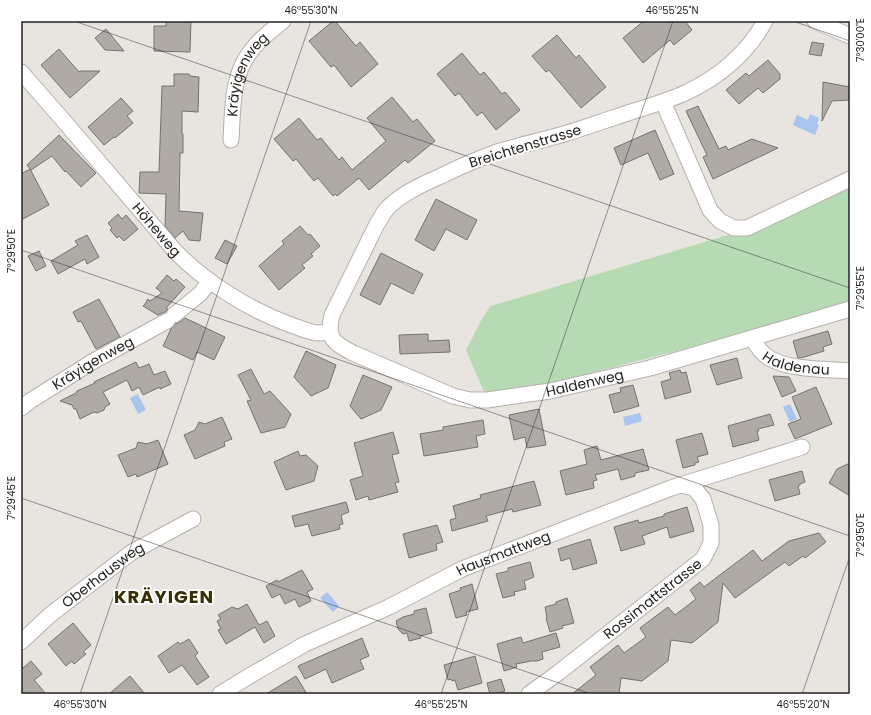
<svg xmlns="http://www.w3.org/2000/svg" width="871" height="715" viewBox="0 0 871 715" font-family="Poppins,sans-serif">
<rect width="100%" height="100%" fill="#e8e4df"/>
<polygon fill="#b6dab4" points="850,179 850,302 734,336 529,389 484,392 466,350 483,317 491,306 748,229"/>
<g fill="#a9c4ee">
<polygon points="810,114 819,118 817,124 819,125 815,135 793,125 797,115 808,120"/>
<polygon points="138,394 146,410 138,414 130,398"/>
<polygon points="790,404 797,419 790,422 783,407"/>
<polygon points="640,413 642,421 625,426 623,417"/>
<polygon points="327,592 339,606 333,612 320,598"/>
</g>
<g fill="#afaaa6" stroke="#76726e">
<polygon points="166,21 191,21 190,52 154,51 154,26 166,26"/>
<polygon points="333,21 335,21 356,46 360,42 378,64 351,87 334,65 331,67 309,41"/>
<polygon points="644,21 685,21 692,30 674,45 670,40 643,63 623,38"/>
<polygon points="106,29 124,51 105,50 95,38"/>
<polygon points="557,35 576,58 579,55 606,87 581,108 549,70 546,72 532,56"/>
<polygon points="812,42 824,44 821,56 809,54"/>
<polygon points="59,49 79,72 80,71 100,71 70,98 41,65"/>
<polygon points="462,53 480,75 484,72 502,94 505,92 520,110 496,130 482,112 477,116 459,93 455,96 437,74"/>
<polygon points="768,60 780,74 780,79 763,93 758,88 739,104 726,90 746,73 749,76"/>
<polygon points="174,74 189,74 190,76 199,77 198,112 182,111 182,134 183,134 183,153 180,153 179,211 203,213 200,241 189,240 183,231 175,238 165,226 166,194 139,193 140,172 159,172 162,86 174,86"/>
<polygon points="823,82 850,87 850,100 832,101 822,121"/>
<polygon points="392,97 413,122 417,119 435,141 408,163 405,160 369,190 359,178 337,196 335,194 333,196 318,178 314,181 296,159 293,161 274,139 299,118 317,140 321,138 339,160 342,157 352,170 386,141 367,118"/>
<polygon points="121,98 133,111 127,116 133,123 115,138 114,137 104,145 88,127"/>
<polygon points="698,106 719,149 726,146 728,150 752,139 778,148 713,179 703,157 707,155 686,111"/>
<polygon points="655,130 674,174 660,180 648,153 621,165 614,148"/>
<polygon points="59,135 96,173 81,187 66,171 65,172 52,156 31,170 27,165"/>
<polygon points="30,169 49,205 21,220 21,174"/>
<polygon points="436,199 477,220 467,240 446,229 434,251 415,240"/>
<polygon points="118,214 122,219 126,215 138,229 124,241 119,236 117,238 110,230 112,228 108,223"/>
<polygon points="300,226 308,235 310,234 320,246 311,254 313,256 302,265 305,268 279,290 259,266 284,244 282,241"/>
<polygon points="87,235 99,257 87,264 85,259 58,274 51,261 78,245 75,241"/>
<polygon points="225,240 237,246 227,264 215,258"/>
<polygon points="39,251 46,266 36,271 28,256"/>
<polygon points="381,253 423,274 413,294 391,283 380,305 360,295"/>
<polygon points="167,275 174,281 176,279 185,287 166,308 168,309 165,312 158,315 143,306 145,304 148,299 150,301 162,293 156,288"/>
<polygon points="99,299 120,337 96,349 81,321 78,322 73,312"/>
<polygon points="185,318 225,337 214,360 197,352 193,360 163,346 171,329 175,324 180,322"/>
<polygon points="828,331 832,344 823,347 824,351 801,358 798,358 793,341"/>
<polygon points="428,334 428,341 449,340 450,352 400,354 399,335"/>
<polygon points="306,351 336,365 328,388 311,396 294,377"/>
<polygon points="737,358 742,378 717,385 710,365"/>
<polygon points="136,362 139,368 149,364 154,375 165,371 171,384 160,389 160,387 143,395 139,387 132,391 127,380 103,392 110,404 105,407 104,410 97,413 94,412 80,419 76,409 74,409 72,405 60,401 76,393 77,391 95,383 94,382"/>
<polygon points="251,369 264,394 270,391 291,414 285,427 261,433 247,401 251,400 238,375"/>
<polygon points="680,370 681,373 686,372 691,392 665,399 661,382 671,379 669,373"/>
<polygon points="363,375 392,387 381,410 361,419 350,406"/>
<polygon points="773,376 789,377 796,391 782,397"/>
<polygon points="633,385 639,406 614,413 609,395 621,392 620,388"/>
<polygon points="816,387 832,424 795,439 788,424 801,419 792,397"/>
<polygon points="539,409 546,445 527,448 525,437 514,440 509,415"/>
<polygon points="770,414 774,425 758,429 759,431 757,431 759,440 733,447 728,426"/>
<polygon points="222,417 232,439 224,442 225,446 195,459 184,435 195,430 199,422 205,424"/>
<polygon points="483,420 485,434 476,436 478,447 424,456 420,434 443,430 443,427"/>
<polygon points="393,432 399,453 392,455 399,482 395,483 398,492 369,500 368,496 356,500 350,480 363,476 354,443"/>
<polygon points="702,433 708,454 697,457 699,462 695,463 695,465 683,468 676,440"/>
<polygon points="158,440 168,464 137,477 136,474 128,477 118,455 136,448 138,442 147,444"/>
<polygon points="597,446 601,460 643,449 649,470 635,473 635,476 621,480 618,469 595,475 597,480 593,481 594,488 566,495 560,471 587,464 584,450"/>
<polygon points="298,451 300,456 306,455 318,466 314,481 286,490 274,462"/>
<polygon points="850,463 850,496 829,483 837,469"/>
<polygon points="802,471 805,482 800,484 800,485 798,486 800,494 775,501 769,480"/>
<polygon points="534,481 541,505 513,512 512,509 486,516 488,521 452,531 450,520 456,518 453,506 481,498 480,495"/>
<polygon points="346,502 349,512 341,515 343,524 339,525 340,529 312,536 308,524 295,527 292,516"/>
<polygon points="687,507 694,531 670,538 667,527 642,536 645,544 621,551 614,527 638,520 639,523 664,516 664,514"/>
<polygon points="437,525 443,542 436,544 437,550 409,558 403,534"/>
<polygon points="819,533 826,542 805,558 803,556 789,566 785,562 735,598 723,583 718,622 692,643 671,640 668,661 642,681 621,678 619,694 572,694 596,675 590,667 618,645 624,653 646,637 640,628 668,607 675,615 696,599 690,590 700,582 704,587 753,550 762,561 789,541"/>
<polygon points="590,539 597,563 573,570 570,558 561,561 558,549"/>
<polygon points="530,562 534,577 524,581 526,589 514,592 515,595 503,598 496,574 508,571 508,568"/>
<polygon points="302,570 313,589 307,592 311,601 299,607 295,599 285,604 280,594 272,598 266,586 277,580 278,582"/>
<polygon points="472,584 478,609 466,612 467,615 456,618 449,594 461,590 460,588"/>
<polygon points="567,598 574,623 562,626 563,628 550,632 546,618 547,618 545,607 556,604 556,602"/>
<polygon points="247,604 259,625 267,621 275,636 264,643 255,627 226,644 218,630 221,629 217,621 221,619 218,615 232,607 238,609"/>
<polygon points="426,608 432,633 420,636 421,638 409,641 407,633 403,634 398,629 396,621 403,617 414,614 414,611"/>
<polygon points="73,623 91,645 83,652 86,654 74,664 72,661 66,666 48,644"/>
<polygon points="556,633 560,647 542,652 543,659 537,661 531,661 516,664 517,667 504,671 497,644 521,637 523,643"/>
<polygon points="362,638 369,656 360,660 364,669 332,683 326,669 305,679 298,666"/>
<polygon points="189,639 198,653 195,656 209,677 197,685 182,665 169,673 158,656 178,642 180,644"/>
<polygon points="475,656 482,683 458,690 455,680 452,681 451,679 448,680 444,665"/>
<polygon points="31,661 42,674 34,680 46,694 21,694 21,665 23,668"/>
<polygon points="130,676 145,694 109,694"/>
<polygon points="296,676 307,694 266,694"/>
<polygon points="501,679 505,691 494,694 490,694 487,683"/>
</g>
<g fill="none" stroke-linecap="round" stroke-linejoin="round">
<g stroke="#b6b1ad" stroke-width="17">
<g id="minor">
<path id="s1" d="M765,21C748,53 718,78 685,93C663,103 639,109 616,117C600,122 584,128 567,133C544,140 520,145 497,152C478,159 459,167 441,176C423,184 398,195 385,211C382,215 380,220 377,224L332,315C326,339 334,343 353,353L453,396L470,400H487L550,391L650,368L850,309"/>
<polyline points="815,21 850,36"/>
<path id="s2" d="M21,72L63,120L175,251C206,283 250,310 291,325C300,328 308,332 318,333C322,333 326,332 330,332"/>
<polyline points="663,102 710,210 720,221 734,228 747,228 850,179"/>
<path id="s3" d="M231,140C233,107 231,72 255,46C263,36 274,29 283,21"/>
<polyline points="174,315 200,294 210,281"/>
<path id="s4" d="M753,338C756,346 763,355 771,359C790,370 828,369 850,371"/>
<path id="s5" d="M21,408L30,401L92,362L167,321"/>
<path id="s6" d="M21,642L50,615L132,552L193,519"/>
<path id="s7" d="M220,694L251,675L305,644L389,607L462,569L671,488L802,447"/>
<path id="s8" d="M529,694L558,673L703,559L711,543V525L703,499L694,488L681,485"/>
</g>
</g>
<use href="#minor" stroke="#fff" stroke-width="15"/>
</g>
<path fill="none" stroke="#242321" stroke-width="1" stroke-opacity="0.45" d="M74,21L850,288M793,21L850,41M21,250L850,536M21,498L591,694M80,694L311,21M441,694L673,21M802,694L850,556"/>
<g text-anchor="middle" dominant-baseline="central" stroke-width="4" stroke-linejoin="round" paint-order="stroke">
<g font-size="14" fill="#242321" stroke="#fff">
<text stroke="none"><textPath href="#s3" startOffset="69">Kräyigenweg</textPath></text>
<text transform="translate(525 146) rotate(-17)">Breichtenstrasse</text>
<text stroke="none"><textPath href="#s2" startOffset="208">Höheweg</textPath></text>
<text stroke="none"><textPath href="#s4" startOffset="54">Haldenau</textPath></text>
<text stroke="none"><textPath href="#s5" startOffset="85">Kräyigenweg</textPath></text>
<text stroke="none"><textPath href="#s1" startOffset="843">Haldenweg</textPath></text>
<text stroke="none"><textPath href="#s7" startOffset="317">Hausmattweg</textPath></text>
<text stroke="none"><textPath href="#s6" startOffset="106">Oberhausweg</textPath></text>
<text stroke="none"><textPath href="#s8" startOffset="156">Rossimattstrasse</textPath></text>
</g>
<g font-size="18" font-weight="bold" letter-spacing="1" fill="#352f03" stroke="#fff">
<text x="164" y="596">KRÄYIGEN</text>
</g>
</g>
<rect width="871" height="715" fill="none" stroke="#ffffff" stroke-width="44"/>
<rect x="22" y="22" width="827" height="671" fill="none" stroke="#242321" stroke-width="1.5"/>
<g font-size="10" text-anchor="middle" fill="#242321">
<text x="311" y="14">46°55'30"N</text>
<text x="672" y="14">46°55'25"N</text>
<text transform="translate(860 40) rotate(-90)" y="4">7°30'00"E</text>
<text transform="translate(11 251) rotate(-90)" y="4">7°29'50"E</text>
<text transform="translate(860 288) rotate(-90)" y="4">7°29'55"E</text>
<text transform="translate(11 498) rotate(-90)" y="4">7°29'45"E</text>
<text transform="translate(860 535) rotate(-90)" y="4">7°29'50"E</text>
<text x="80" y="708">46°55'30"N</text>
<text x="441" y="708">46°55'25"N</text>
<text x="803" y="708">46°55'20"N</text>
</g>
</svg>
